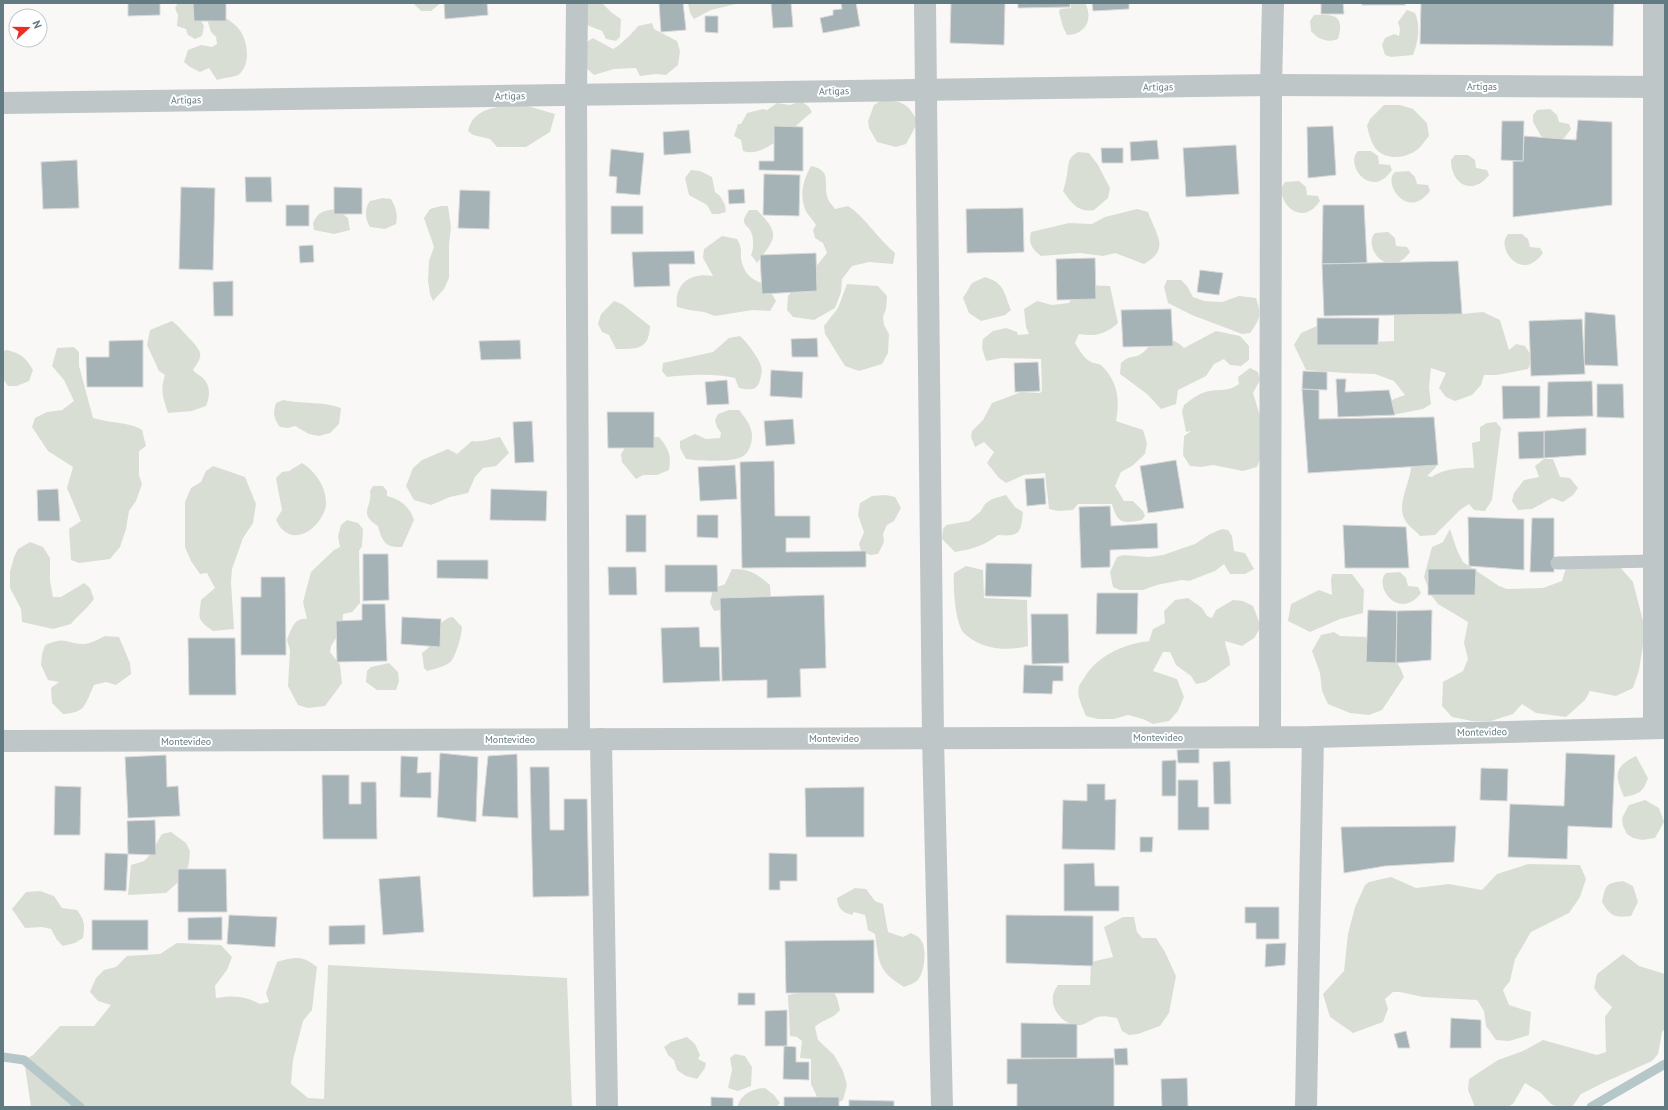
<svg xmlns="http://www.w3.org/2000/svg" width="1668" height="1110" viewBox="0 0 1668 1110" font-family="'PT Sans',sans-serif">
<rect width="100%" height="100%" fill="#f9f8f6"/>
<g fill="#d9ded5">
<polygon points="178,3 196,3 199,17 204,26 202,36 195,39 188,35 186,29 177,26 178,15 175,8"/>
<polygon points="413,3 441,3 431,11 421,11"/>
<polygon points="579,3 602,3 612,13 621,19 620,37 616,41 606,39 602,31 582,23"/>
<polygon points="688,3 740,3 711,10 694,19 690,13"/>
<path d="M1071,3H1085C1094,19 1085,35 1067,35L1063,27L1059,12L1060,9L1071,8Z"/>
<path d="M1407,10L1415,13C1421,26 1418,43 1413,55L1391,57L1385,55L1382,45L1385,38L1394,34L1399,36L1400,29L1398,22Z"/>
<path d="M222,15C228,20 237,25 241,32C248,43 251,66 238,75C235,77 222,78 217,80L209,68L200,72L190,67L184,62L188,50L201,45L212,47L217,44L216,37L211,32L207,19Z"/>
<path d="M1314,15C1334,14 1345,15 1338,39C1327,43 1319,40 1311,31L1310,21Z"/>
<path d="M652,23L654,29L677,41L680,51L678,65L666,75L656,74L640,76L636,68L614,69L594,75L584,66V44L593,38L613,49C618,47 634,32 638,26Z"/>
<path d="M883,99C904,103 907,102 918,122L906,144L896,147L877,142L869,128L868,121L874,105Z"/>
<path d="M801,101L809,107L812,112C796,125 764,159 743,151L741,140L734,136L738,124H741L747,113L763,109L767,110L777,103L790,105Z"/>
<path d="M506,105H524L555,114L550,132L526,147H497L490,139L473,135L468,131C473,111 488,109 506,105Z"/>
<path d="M1384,105H1400L1413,109L1427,123L1429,136C1426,139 1424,143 1421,146C1411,158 1388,162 1376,149C1371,143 1369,134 1367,126L1370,119Z"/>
<polygon points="1550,109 1557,115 1559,122 1569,124 1571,129 1565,137 1560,140 1545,139 1541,136 1533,122 1533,115 1537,110"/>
<path d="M1358,151H1371L1378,156L1379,164L1390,165L1392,170C1371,201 1344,164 1358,151Z"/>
<path d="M1078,152L1089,153L1098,165L1110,188L1108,198L1094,210C1079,213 1071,203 1063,191C1065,185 1066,180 1067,175C1069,164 1067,158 1078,152Z"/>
<path d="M1455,155H1468L1475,160L1476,168L1487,170L1489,175C1473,196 1451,185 1451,160Z"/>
<path d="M811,166C834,171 822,184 828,199C829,202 833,206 835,209L848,206C865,217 878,239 895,253L893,264L869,262L852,266L842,279L841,292L835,308L814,320L793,317L787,310L788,296L795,287L813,270L827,253L823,243L815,238L813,230L816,225C813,220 807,214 805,209C799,193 804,179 811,166Z"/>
<polygon points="691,170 700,171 712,177 715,192 720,196 725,205 726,212 719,214 712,214 707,205 689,195 685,178"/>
<path d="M1409,171L1415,177L1417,184L1428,185L1430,191C1407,222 1382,182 1395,172Z"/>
<path d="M1299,181L1306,187L1307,195L1318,196L1320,201C1299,232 1272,195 1285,182Z"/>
<path d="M383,198L391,199C396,208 398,214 396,224L385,229L370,227C365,219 364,209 370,201Z"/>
<polygon points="441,206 448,206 451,227 449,244 449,278 444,289 433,301 430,294 428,281 429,261 434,247 424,218 430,209"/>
<path d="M336,209L348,218L350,230L334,234L314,230L313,223C319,211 323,211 336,209Z"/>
<path d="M1137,209L1148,212C1156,235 1171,249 1144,264L1115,253L1103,256L1080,253L1041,256C1032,249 1028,243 1031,232L1069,223L1092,224L1105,217Z"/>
<path d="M749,210H757C781,235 776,237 757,263L751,255C754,248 754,237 750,230C748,226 743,225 744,219C745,216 747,213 749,210Z"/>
<path d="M1388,232L1395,238L1396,246L1407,247L1410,252C1388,282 1362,246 1375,233Z"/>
<path d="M1508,234H1522L1528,239L1530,247L1540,248L1543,253C1521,284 1495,247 1508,234Z"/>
<path d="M722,236L737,239C744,251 739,252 742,263C746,277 755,281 767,285L776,301L770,311L753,310L715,316L704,312L689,310L677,307C674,283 691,272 713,276L703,258L704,249Z"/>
<path d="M985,277C1005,283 1004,293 1011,310L1005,315L981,321L969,313L963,298L972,283Z"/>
<path d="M1167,280H1181L1187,286L1193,297L1204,301L1222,302L1239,296L1256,298C1262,315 1260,319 1250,333L1242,334L1192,315L1168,303L1164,287Z"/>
<polygon points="847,284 878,286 887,296 886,309 883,317 884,325 889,334 888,353 882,364 859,371 845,366 825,334 824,326 838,308"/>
<path d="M1085,285L1110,286L1118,323C1106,334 1094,337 1079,334L1075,343C1079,349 1083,358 1091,362C1094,364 1099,363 1102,366C1118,382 1120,400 1116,421L1143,430L1147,443L1145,454L1132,466L1121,472L1115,486L1124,501H1133L1143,511L1145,516L1142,520C1122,524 1117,523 1112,504H1078L1073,510L1058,511L1049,509L1045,473L1024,475L1006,483L999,478L987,463L994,452L984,442L975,447L971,437L972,431L983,420L992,403L1021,392L1040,393L1042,391L1041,359L1002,358L986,361L982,348L983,339L993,331L1006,328L1017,332L1018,335L1029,334L1026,327L1024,309L1037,301L1052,305L1069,303L1075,293Z"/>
<path d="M614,301L622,304L650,326C649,350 637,349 616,349L609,335L602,332L598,324L601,314Z"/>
<polygon points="1459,306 1462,314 1483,312 1500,320 1509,350 1516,344 1525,346 1533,358 1528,369 1497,375 1484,375 1481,385 1472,395 1455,401 1446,397 1439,388 1446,373 1431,368 1429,387 1431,404 1423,409 1387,416 1383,407 1394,399 1405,395 1394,381 1375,374 1344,373 1306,370 1294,345 1301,333 1319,325 1330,344 1394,341 1394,310"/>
<path d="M172,321C180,327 184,333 191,340C202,353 204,354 193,370C196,374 200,375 203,378C211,386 210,397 206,406L192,411L168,413C163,397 160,391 165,375L159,371L147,345L150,330Z"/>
<path d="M1216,331L1240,336L1249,346V360L1241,366L1230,365L1224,359L1214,364L1206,376L1178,390L1176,404L1161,409L1147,394L1120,374L1121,363C1131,354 1133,359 1141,354C1146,351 1148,346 1153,343C1163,334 1176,340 1184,348Z"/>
<path d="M740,336C747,342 758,357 761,366C762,369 762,372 761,375C759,390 753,391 739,388L735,378C713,373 688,375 667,377L662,371L663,363L713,352L729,338Z"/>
<path d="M74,347L79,352V366L93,418C108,423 131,422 142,430L146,446L139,451V475L142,484L136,501L129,511L126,529L120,547L110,559L79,563L71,560L69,529L81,521L67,488L73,467L48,451L32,427L35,418L47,412L62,410L74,401L64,380L52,366L57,348Z"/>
<path d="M7,350C22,354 25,357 33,370L29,381L17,386H8L3,379V351Z"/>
<path d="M1250,368L1258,372L1260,380L1253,393L1264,429L1265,445L1257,467L1243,471L1213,465L1201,467L1190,466L1183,455L1184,436L1191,431L1186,432L1182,411L1184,405C1192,399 1199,393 1209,391C1222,389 1227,392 1239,384L1238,377Z"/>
<path d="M283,400C302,404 321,401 341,408L339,424L330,433L319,436L309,434L295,426L288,428L280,427C273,418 273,413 276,403Z"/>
<path d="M729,410H739C748,421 756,432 750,447C748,452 745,456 739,458C728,462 698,461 686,459L680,448V441L695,434L706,439L720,438L721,433L717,427L715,420L718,414Z"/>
<path d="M1496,422L1501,428L1492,500L1485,511L1474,510L1469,504L1460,510L1435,535L1420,536C1416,531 1408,526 1405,520C1396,504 1410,484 1411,467L1398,457H1436V467L1427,476L1432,477C1440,470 1462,467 1474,468L1472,443L1480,441V427L1487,423Z"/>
<path d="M500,437L509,453L496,466L483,468L475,477L468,493L450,497L431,505L414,500L406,486L413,468L422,460L448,449L457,454L472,441C486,442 488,439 500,437Z"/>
<path d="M646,437H659C668,447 672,456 669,470L657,475H643L636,479L622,462L621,454L628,443Z"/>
<polygon points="1544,459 1553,459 1560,477 1570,478 1578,488 1573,495 1563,502 1552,498 1532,509 1518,510 1512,501 1514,493 1524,480 1539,477 1535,466"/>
<path d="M302,463C315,471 327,487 326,505C324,522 300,546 283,530C280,528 278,523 276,520L282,510L276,478L282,472L289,471Z"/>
<path d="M213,466L245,477L256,504L253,523L243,538L232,569L231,582L234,629L213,631C196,619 199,619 201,600L215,588L207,573L200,574L191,561L185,547V502L191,488L201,482L206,471Z"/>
<path d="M373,486H383L387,491V496C400,499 410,507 414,520L402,547C385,548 382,541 378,526C357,513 373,507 370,491Z"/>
<polygon points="886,495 895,497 901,508 894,521 887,525 883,534 884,542 878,554 870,555 861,551 859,544 864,532 858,515 860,503 872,496"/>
<path d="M1006,495L1015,507L1023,512C1021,533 1020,537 998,535C983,546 973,549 955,552L942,539L943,529L946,525L969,521L980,512L985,504L992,499Z"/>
<path d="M347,520L358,523L363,529L362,546L359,551L360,603L352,612L343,614L342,629L331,646L330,652L340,665L342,683L325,706L308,708L298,705L288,686L290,650L287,640C291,630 294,617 307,619L303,602L311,572L334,550L340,547L338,536L341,525Z"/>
<polygon points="1222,529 1228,530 1232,536 1234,551 1245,553 1254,569 1245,574 1230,574 1224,564 1215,571 1189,581 1182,580 1157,585 1143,590 1120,590 1113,587 1110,572 1117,557 1123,555 1149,557 1163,555 1195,544 1210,534"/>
<polygon points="1450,529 1457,550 1463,562 1499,586 1507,589 1543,588 1562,581 1568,561 1619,566 1633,582 1643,621 1643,645 1639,670 1633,688 1616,696 1590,691 1585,700 1566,717 1536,713 1522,704 1513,714 1491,721 1472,721 1452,717 1442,706 1443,682 1463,671 1468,659 1464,643 1468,622 1438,604 1431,595 1424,577 1432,547 1443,542"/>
<path d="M30,542L43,547L50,558V581L53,597H61L84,583L90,588L94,599C87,609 78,615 71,624L53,629L22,622L21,609L10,588V572L14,557L18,549Z"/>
<path d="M966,566L983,570L984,598L1027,600L1028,646C1007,652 979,649 964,633C955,624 953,586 954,573Z"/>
<path d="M732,569C750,569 756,573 770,585L771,601L714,611L710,603L713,589L725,584Z"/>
<path d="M1400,572L1406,578L1408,586L1418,587L1421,593C1399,622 1373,586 1386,573Z"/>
<polygon points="1332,574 1352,574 1364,590 1363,613 1340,619 1310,632 1288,621 1291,604 1319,590 1332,595 1331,580"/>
<path d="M1188,598L1202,608L1207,616L1212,618L1216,610L1233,600L1243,601L1253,606L1261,627L1254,638L1242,646L1225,641C1226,651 1230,654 1230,665L1206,682L1196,684L1191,676L1176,665L1170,652H1163L1153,671L1177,679L1184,697L1178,711L1169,721L1153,724L1143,719L1128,715L1114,719H1098L1086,716C1083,708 1076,696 1079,686C1080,684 1082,681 1084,678C1097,656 1123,644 1149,641L1153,629L1165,623L1164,611L1175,600Z"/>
<path d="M453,617L462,627C462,635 455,660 449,663C443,667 434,669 427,671L424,668L422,653L433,644L434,628L448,618Z"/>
<path d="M1334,632L1340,636L1366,637L1367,643C1387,653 1396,654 1404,677L1382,710L1369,715L1350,713L1328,704L1322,691L1320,673L1312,651L1321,635Z"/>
<path d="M105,636L119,637L130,663L131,674L116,685L106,682L94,685C85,704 86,713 63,714L52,703L51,688L59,682L48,680L41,665L42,654L45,645C67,636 64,643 83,644C90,644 99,639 105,636Z"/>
<polygon points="389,663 398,672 399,681 396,690 377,690 366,682 367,671 371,667"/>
<path d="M1636,756L1648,778C1643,792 1640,794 1624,797C1615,776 1613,767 1636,756Z"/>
<polygon points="1645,800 1659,808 1664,822 1655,838 1642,840 1633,838 1627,834 1623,826 1622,818 1629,805"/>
<polygon points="171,832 186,843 190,851 189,863 185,876 166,893 128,895 131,865 144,861 149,856 162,834"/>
<polygon points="1528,864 1580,865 1586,879 1580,897 1569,913 1531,932 1515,959 1510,981 1503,990 1509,1005 1531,1012 1529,1035 1509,1041 1496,1040 1486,1026 1484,1011 1477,1000 1423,997 1400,992 1393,992 1385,999 1388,1009 1383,1022 1353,1033 1330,1017 1323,994 1344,971 1348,934 1355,907 1365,885 1369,882 1391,877 1416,888 1449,884 1482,890 1497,874"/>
<path d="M1623,881L1633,886L1638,902L1631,916C1615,918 1610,916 1602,902C1605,885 1606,883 1623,881Z"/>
<path d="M855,888L866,889L875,901L883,904L888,932L903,937L911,933C914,935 919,936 921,940C927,949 925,971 918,980C915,983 909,985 904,987C878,971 879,963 875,934L868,930L865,915L854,912L852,915C842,912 838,909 837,898Z"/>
<path d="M40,891L54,896L62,908L77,910C85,921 85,925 83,938L75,943L63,946L57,940L51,929L42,927L25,928L12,909L26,892Z"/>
<path d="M1123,917H1134L1137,932L1142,938H1156L1165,952L1176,976L1169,1013L1160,1026L1138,1034L1129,1035L1122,1031L1117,1018C1112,1017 1103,1015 1098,1017C1091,1019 1084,1027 1076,1025C1062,1023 1051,1010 1053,996C1053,993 1056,988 1058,985H1090L1091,962L1113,957L1104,927Z"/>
<path d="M177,943L221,945L232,957L227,970L215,986L216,998C232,995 246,996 260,1004L269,1002L266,993L277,962C295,957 302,955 317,967L312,1010L303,1021L293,1060L291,1084L308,1098L324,1099L328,965L567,978L572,1107H31L24,1060L33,1055L60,1026H94L111,1005L98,1001L90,992L96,978L104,970L116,967L127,956L160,954Z"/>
<polygon points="1623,954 1639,966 1665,974 1665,1029 1662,1032 1658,1054 1652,1061 1605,1082 1581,1094 1572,1107 1557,1107 1551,1104 1541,1093 1525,1083 1513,1104 1508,1107 1475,1107 1468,1090 1469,1079 1498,1060 1523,1051 1543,1040 1597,1055 1606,1052 1605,1017 1612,1007 1599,995 1594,988 1597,974"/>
<path d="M823,989L833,991L837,998L840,1010C832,1020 821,1020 815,1027L818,1040L834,1055L843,1071L847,1085L843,1100L836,1104L819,1101L811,1084V1059L800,1058L802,1041L797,1037L790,1036L788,995Z"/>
<polygon points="687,1037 695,1044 700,1055 698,1059 706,1063 705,1068 697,1079 686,1076 677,1070 674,1060 668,1055 664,1047 671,1042"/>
<polygon points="735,1054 745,1056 752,1067 751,1086 738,1091 728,1088 732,1070 730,1058"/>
<path d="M765,1088L774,1095L780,1103L776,1107H737C742,1093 752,1089 765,1088Z"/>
</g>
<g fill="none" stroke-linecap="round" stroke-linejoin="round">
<g stroke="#b5c7c8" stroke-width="9">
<polyline points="3,1057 24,1060 80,1107"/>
<polyline points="1591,1107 1665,1064"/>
</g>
</g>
<g fill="#a5b2b6" stroke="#dadad8">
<polygon points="128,3 160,3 160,15 128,16"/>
<polygon points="193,3 226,3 226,21 194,21"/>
<polygon points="444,3 487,3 488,15 445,19"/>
<polygon points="659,3 683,3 686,30 661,32"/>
<polygon points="771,3 791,3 793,27 773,28"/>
<polygon points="841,3 856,3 860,26 823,33 820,18 833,15 833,10 842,9"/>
<polygon points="951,3 1005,3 1004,45 950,43"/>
<polygon points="1018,3 1070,3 1070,7 1018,8"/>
<polygon points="1092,3 1129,3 1129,9 1093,11"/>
<polygon points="1321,3 1343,3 1344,14 1321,14"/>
<rect x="1362" y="3" width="43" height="2"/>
<polygon points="1421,3 1614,3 1613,46 1420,44"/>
<polygon points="705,16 718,16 718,33 705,32"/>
<polygon points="1578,120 1612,122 1612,205 1513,217 1513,161 1523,161 1524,136 1576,140"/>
<polygon points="1502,121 1524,121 1523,161 1501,160"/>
<polygon points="774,126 803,127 803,171 759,170 759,161 774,161"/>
<polygon points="1333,126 1336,175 1308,178 1307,127"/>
<polygon points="689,130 691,153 664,155 663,132"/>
<polygon points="1157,140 1159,159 1131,161 1130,142"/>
<polygon points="1236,145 1239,194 1186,197 1183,148"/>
<polygon points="1101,148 1123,148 1123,163 1102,163"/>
<polygon points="611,149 644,153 640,195 616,193 617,177 609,176"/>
<polygon points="77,160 79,208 43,209 41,162"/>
<polygon points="764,174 800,175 799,216 763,215"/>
<polygon points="245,177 271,177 272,202 246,202"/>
<polygon points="181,187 215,188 213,270 179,269"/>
<polygon points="334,187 362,188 362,214 334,214"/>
<polygon points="744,189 745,203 729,204 728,190"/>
<polygon points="460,190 490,191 489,229 458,228"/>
<rect x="286" y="205" width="23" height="21"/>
<polygon points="1323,205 1364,205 1367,263 1322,264"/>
<rect x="611" y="206" width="32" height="28"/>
<polygon points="1023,208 1024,252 967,253 966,209"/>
<polygon points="313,245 314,262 300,263 299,246"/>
<polygon points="694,251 695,264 669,264 670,286 634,287 632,252"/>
<polygon points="816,253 817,291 762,294 760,255"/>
<polygon points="1095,258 1096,299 1057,300 1056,259"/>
<polygon points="1458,261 1462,314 1324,316 1322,264"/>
<polygon points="1200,270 1223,273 1219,295 1197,292"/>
<polygon points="233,281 233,316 214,316 213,282"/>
<polygon points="1171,309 1173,346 1123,347 1121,310"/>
<polygon points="1585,312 1615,315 1618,366 1584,365"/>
<polygon points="1317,318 1379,318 1378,345 1317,345"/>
<polygon points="1582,319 1585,374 1531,376 1529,321"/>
<polygon points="817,338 818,357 792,357 791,339"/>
<polygon points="143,340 143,387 87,387 86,357 109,357 109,341"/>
<polygon points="520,340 521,359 481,360 479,341"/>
<polygon points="1038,362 1040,391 1015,392 1014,363"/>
<polygon points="771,370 803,372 802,398 770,396"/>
<polygon points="1303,371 1327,372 1327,390 1302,389"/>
<polygon points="1336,379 1346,379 1345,392 1389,390 1395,415 1338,417"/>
<polygon points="727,380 729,404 707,405 705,382"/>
<polygon points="1592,381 1593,416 1547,417 1548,382"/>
<polygon points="1597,384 1623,384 1624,418 1597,417"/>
<polygon points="1502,386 1540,386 1540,418 1503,419"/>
<polygon points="1302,389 1319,390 1319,419 1434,417 1438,465 1308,473"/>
<polygon points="607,412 654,412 654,448 608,448"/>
<polygon points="793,419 795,444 766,446 764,421"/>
<polygon points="532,421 534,462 515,463 513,422"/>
<polygon points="1586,428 1586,455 1544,458 1544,431"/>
<polygon points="1544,431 1544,458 1519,459 1518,432"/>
<polygon points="1176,460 1184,508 1148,513 1140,466"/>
<polygon points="774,461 775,516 810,516 810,538 786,538 786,552 866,551 866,567 742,568 740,462"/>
<polygon points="735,465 737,499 700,501 698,467"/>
<polygon points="1044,478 1046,504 1027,506 1025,479"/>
<polygon points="58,489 60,521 38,521 37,490"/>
<polygon points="491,489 547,491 546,521 490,520"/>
<polygon points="1110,506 1111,526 1157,523 1158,548 1110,550 1110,567 1081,568 1079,507"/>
<rect x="626" y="515" width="20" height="37"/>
<polygon points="697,515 718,515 718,538 697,537"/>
<polygon points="1468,517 1524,519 1524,570 1469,566"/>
<polygon points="1532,518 1554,518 1554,572 1530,572"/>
<polygon points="1343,525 1406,527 1409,568 1345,568"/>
<polygon points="363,554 388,554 389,600 363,601"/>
<polygon points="437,560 488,560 488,579 437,578"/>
<polygon points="986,563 1032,564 1031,597 985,596"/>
<polygon points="665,565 717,565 718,592 665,592"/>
<polygon points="608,567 636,567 637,595 609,595"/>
<polygon points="1428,569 1476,569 1475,595 1428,595"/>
<polygon points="261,577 285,577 286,655 241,655 241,597 261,597"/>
<polygon points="1097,593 1138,593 1137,634 1096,634"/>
<polygon points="824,595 826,668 800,669 801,697 767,698 767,680 722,681 720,598"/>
<polygon points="362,604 385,604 387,661 337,662 336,621 362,620"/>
<polygon points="1368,610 1397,611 1396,663 1366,662"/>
<polygon points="1432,610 1431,660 1396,663 1397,611"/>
<polygon points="1031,614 1068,614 1069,663 1032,664"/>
<polygon points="402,617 441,619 440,647 401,644"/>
<polygon points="699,627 700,647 719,647 720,681 663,683 661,628"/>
<polygon points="188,638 235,638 236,695 189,695"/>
<polygon points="1024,665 1063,666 1063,681 1053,681 1052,694 1023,693"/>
<polygon points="1199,749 1199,763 1178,763 1177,750"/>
<polygon points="440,753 478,757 476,822 437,817"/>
<polygon points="1566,753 1615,755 1612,828 1568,826 1567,859 1508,857 1510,804 1564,806"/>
<polygon points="517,754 518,818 482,816 488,756"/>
<polygon points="166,755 167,787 178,786 180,816 128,818 125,757"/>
<polygon points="401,756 418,757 417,773 431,772 431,798 400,797"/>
<polygon points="1176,760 1176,796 1162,796 1162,761"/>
<polygon points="1230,761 1231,804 1214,804 1213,762"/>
<polygon points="530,767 549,767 550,830 564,830 564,799 587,799 589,896 533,897"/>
<polygon points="1481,768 1508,769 1507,801 1480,800"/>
<polygon points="322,775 349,775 349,804 361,804 361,782 376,782 377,839 323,839"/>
<polygon points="1178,780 1198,780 1198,807 1209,807 1209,830 1178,830"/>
<polygon points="1087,784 1105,784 1105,800 1116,799 1115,850 1062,849 1063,800 1087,801"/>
<polygon points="55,786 81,787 80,835 54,835"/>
<polygon points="864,787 864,837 806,837 805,788"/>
<polygon points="155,820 156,855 128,854 127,821"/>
<polygon points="1456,826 1454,862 1385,866 1344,873 1341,827"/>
<polygon points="1140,837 1153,837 1152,852 1140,852"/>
<polygon points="105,853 128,854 126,891 104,890"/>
<polygon points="769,853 797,854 797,881 780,881 780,890 769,890"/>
<polygon points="1094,863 1095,886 1119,886 1119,911 1064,911 1064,864"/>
<polygon points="178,869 226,869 227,912 178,912"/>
<polygon points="420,876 424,932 383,935 379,879"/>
<polygon points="1245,907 1279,907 1279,939 1256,939 1256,923 1245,923"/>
<polygon points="229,915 277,917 275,947 227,944"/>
<polygon points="1006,915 1093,916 1093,966 1006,963"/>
<polygon points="222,917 222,940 188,940 188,918"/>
<rect x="92" y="920" width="56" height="30"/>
<polygon points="365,925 365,944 329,945 329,926"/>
<polygon points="874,940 874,993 786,993 785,941"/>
<polygon points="1286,943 1285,965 1265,967 1266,944"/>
<rect x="738" y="993" width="17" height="12"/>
<polygon points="787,1010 787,1046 765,1046 765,1011"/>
<polygon points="1451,1018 1481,1020 1481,1048 1450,1048"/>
<polygon points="1021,1023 1077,1024 1077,1058 1021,1058"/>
<polygon points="1406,1031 1410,1048 1398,1048 1394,1034"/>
<polygon points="784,1046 796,1047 796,1062 809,1062 809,1080 783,1079"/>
<polygon points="1127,1048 1128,1065 1115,1065 1114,1049"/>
<polygon points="1114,1058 1114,1107 1017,1107 1017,1084 1007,1084 1007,1059"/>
<polygon points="1187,1078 1188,1107 1162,1107 1161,1079"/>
<polygon points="711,1097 733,1098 733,1107 711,1107"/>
<rect x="784" y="1097" width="55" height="10"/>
<polygon points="849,1100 894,1101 894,1107 849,1107"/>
</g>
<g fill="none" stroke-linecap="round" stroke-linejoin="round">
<polyline stroke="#bfc6c8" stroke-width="13" points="1557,563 1654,561"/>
<g stroke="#bfc6c8" stroke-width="22">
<polyline points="577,3 576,95 579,739"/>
<polyline points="925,3 933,738 942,1107"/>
<polyline points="1654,3 1654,728"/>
<polyline points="3,103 1271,85 1665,87"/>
<polyline points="1270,737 1271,85 1273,3"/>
<polyline points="601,739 607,1107"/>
<polyline points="3,741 1313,737 1665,728"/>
<polyline points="1306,1107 1313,737"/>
</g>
</g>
<g text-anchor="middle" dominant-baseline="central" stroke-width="4" stroke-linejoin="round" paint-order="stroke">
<g font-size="10" fill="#627a82" stroke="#fff">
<text x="1482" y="86">Artigas</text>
<text transform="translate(1158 87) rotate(-1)">Artigas</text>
<text transform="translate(834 91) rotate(-1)">Artigas</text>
<text transform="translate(510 96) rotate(-1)">Artigas</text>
<text transform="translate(186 100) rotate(-1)">Artigas</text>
<text transform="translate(1482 732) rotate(-1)">Montevideo</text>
<text x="1158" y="737">Montevideo</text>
<text x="834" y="738">Montevideo</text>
<text x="510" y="739">Montevideo</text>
<text x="186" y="741">Montevideo</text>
</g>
</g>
<rect width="1668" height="1110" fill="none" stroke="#627a82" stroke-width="8"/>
<g transform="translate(28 28) rotate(69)"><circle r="19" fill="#ffffff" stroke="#c0cacd"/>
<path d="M0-3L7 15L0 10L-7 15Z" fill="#eb2e23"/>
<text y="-6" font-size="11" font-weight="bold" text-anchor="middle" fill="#627a82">N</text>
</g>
</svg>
